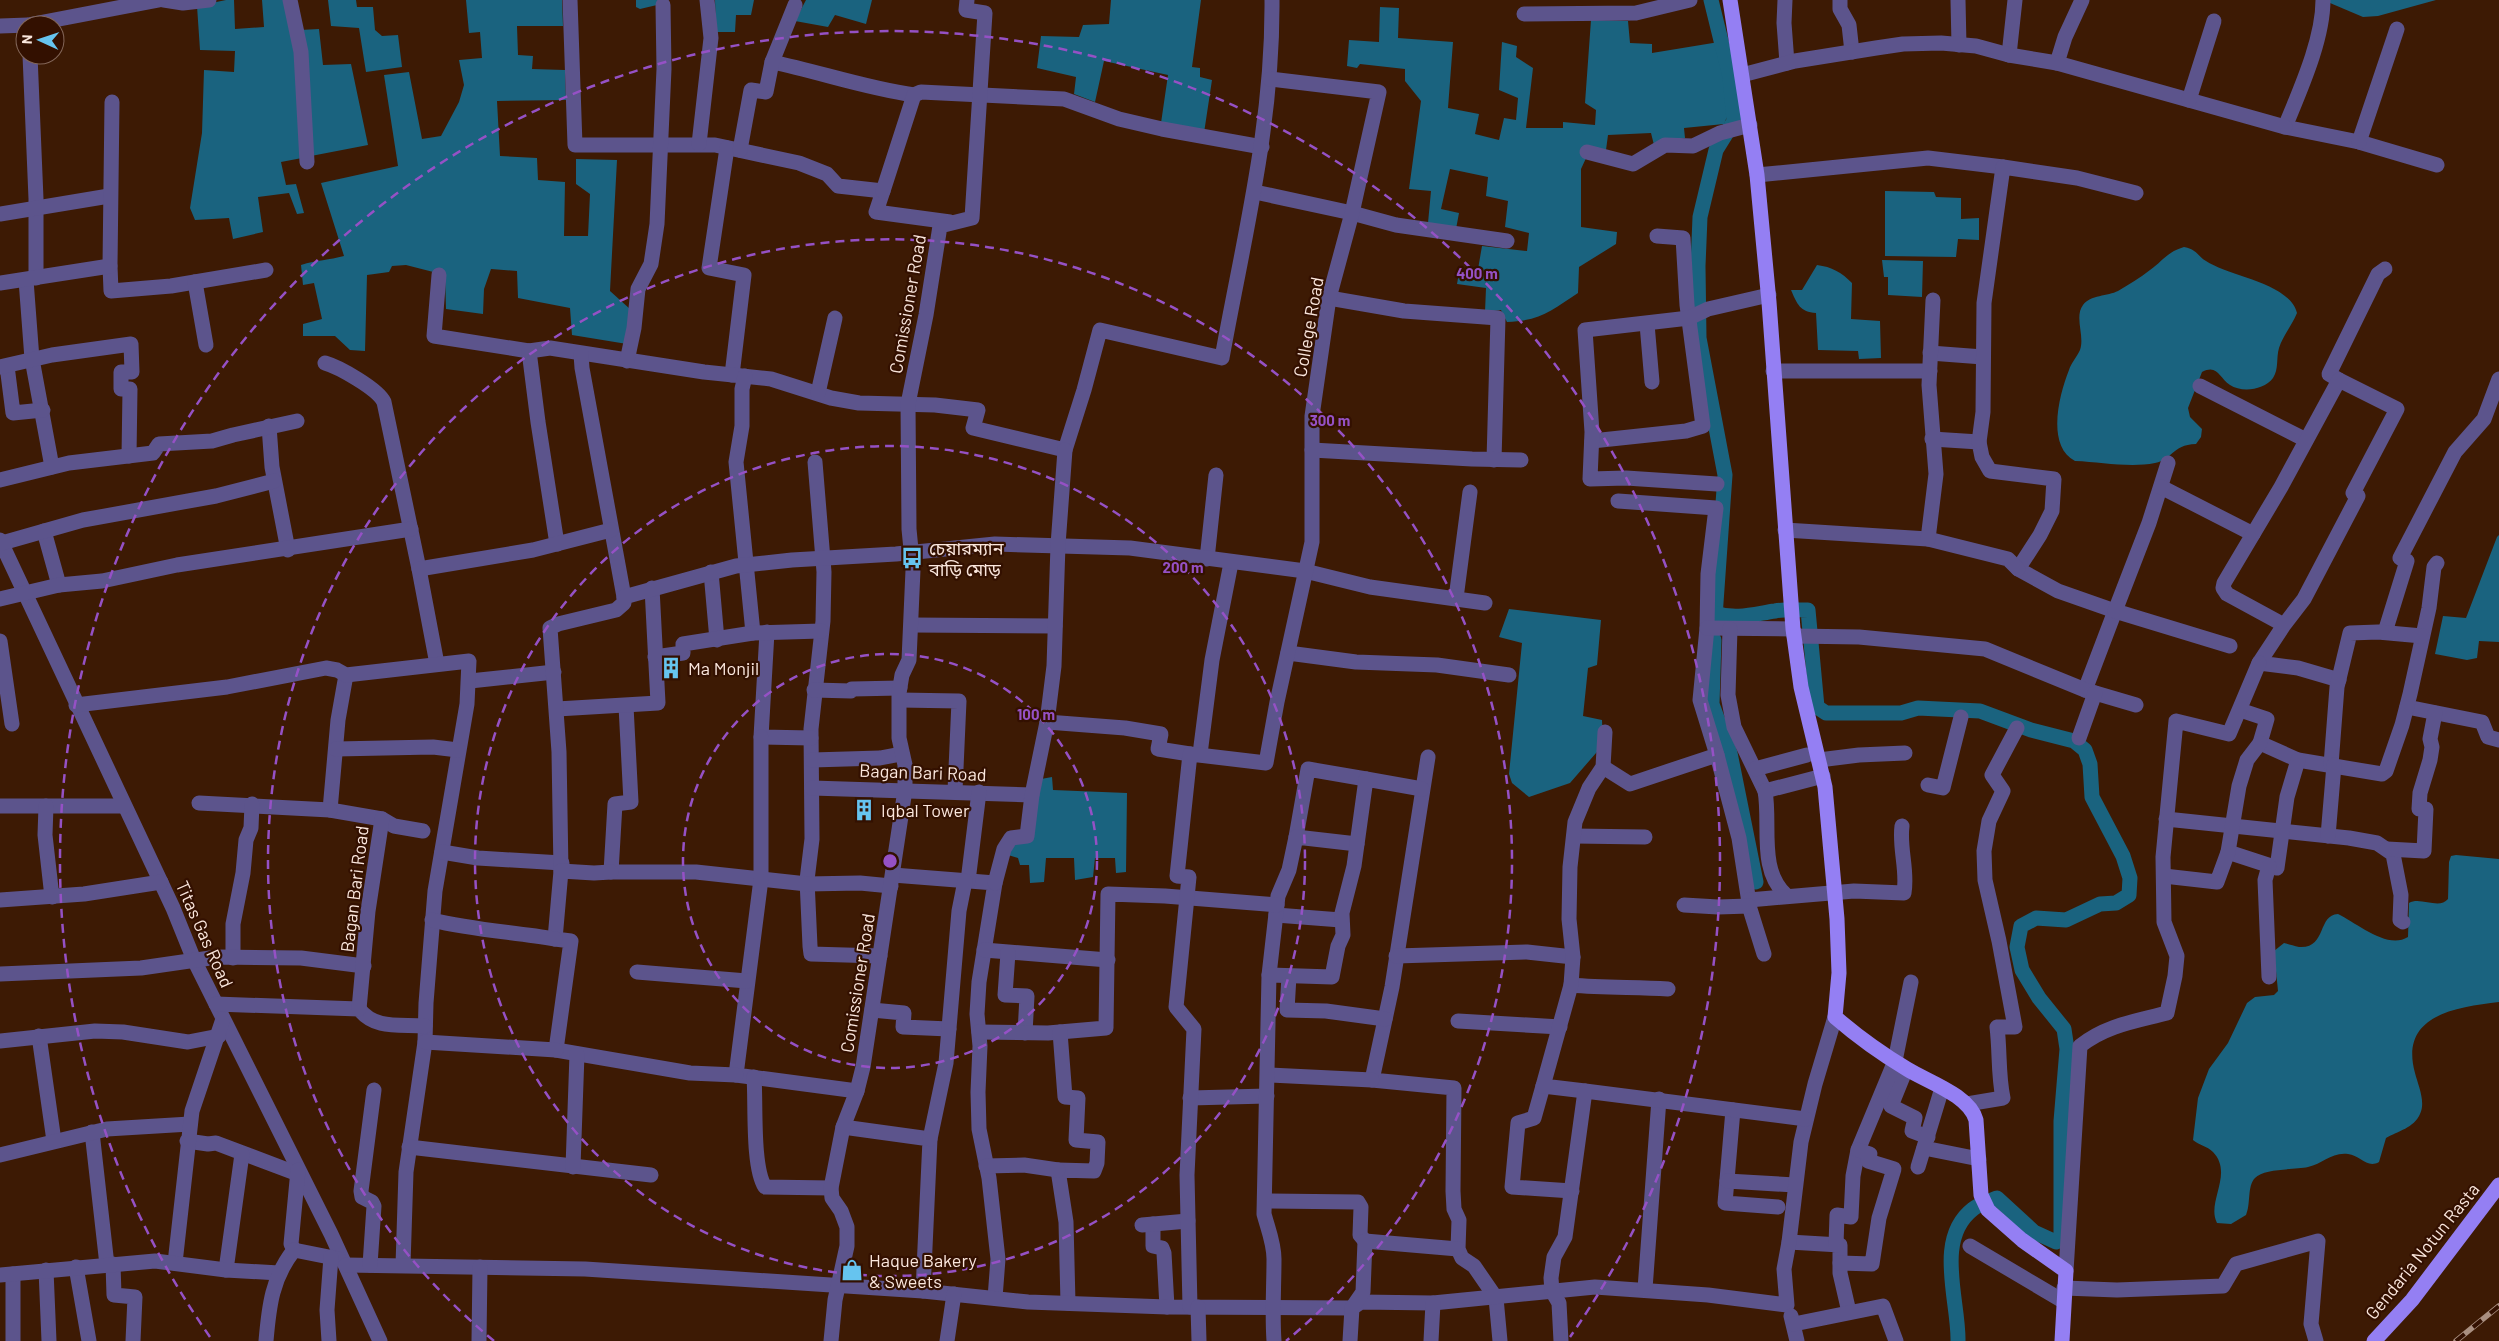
<svg xmlns="http://www.w3.org/2000/svg" width="2499" height="1341" viewBox="0 0 2499 1341" font-family="Barlow,'Noto Sans Bengali',sans-serif">
<rect width="100%" height="100%" fill="#3d1a04"/>
<g fill="#1a637f">
<polygon points="226,0 234,0 235,29 264,27 262,0 287,0 296,44 302,158 281,162 286,185 296,184 304,213 297,214 289,193 258,197 263,232 233,239 229,218 195,220 190,208 202,133 204,70 234,72 235,51 200,50 197,6"/>
<polygon points="328,0 356,0 357,7 373,7 375,30 382,36 398,35 402,67 366,72 359,28 331,26"/>
<path d="M466,0H562L563,26H517L518,55L533,56L532,69L565,70L566,100L497,101L500,156L537,158L538,180L565,182L564,236H588L590,194L576,184V159L617,160L610,291L630,309L627,344L572,335L570,308L518,298L517,271L491,269L484,289L483,314L446,309L445,275L406,265L392,266L389,272L367,275L365,351L350,350L335,336H303V324L322,319L314,283L303,285L301,265C317,260 329,260 344,256L321,183L398,166L384,75L409,72L422,139L441,136L459,102L464,85L459,60L482,58L480,32L469,33Z"/>
<polygon points="636,0 662,0 657,5 640,9 636,7"/>
<polygon points="715,0 754,0 751,15 736,15 735,32 716,32"/>
<polygon points="806,0 872,0 866,24 835,15 828,27 795,21"/>
<polygon points="1111,0 1201,0 1192,67 1200,68 1200,77 1212,80 1204,133 1161,123 1168,75 1104,61 1095,102 1074,94 1076,77 1037,68 1041,36 1079,37 1083,25 1109,24"/>
<polygon points="2329,0 2436,0 2378,16 2363,17 2330,3"/>
<path d="M1380,7L1399,8L1398,38L1453,42L1448,108L1479,114L1475,134L1499,140L1504,118L1516,120L1518,98L1499,90L1502,42L1517,46L1516,57L1533,68L1526,128H1563V122L1595,125L1596,110L1585,103L1591,20L1628,21L1630,43L1652,44V53L1719,42L1731,107L1724,124L1684,128L1685,138L1654,145L1651,133L1608,135L1606,150L1587,156L1581,169V227L1617,232L1616,244L1579,267L1578,293C1552,310 1540,321 1507,322L1501,310L1485,312L1486,288L1457,284L1459,273L1477,275L1482,246L1527,251L1529,233L1505,227L1508,201L1486,196L1488,177L1450,169L1441,209L1459,213L1456,229L1428,223L1431,191L1409,189L1421,101L1405,81V69L1360,64L1357,68L1347,66L1349,40L1379,42Z"/>
<polygon points="319,29 323,65 351,64 368,145 311,156 300,30"/>
<polygon points="1885,191 1934,192 1936,197 1961,198 1961,219 1979,218 1979,240 1958,239 1956,257 1885,256"/>
<path d="M2184,247C2198,250 2196,255 2206,261C2228,276 2290,283 2297,313C2292,325 2283,336 2279,348C2276,358 2279,369 2273,378C2264,390 2242,393 2230,385C2219,378 2218,364 2202,372L2188,408L2190,417L2202,429L2201,437L2196,444C2171,445 2173,460 2155,463C2130,468 2101,462 2075,461C2046,446 2059,395 2069,370C2071,363 2077,357 2080,350C2085,336 2074,317 2083,305C2090,295 2108,296 2118,291C2129,284 2140,278 2150,270C2164,260 2167,252 2184,247Z"/>
<polygon points="1882,260 1923,261 1922,297 1888,295 1888,277 1884,277"/>
<path d="M1817,265C1832,267 1841,272 1852,283L1851,319L1880,321L1881,358L1859,359L1858,351L1818,350L1816,313C1800,312 1797,304 1791,290H1802Z"/>
<polygon points="2499,535 2499,642 2479,641 2477,658 2467,660 2435,654 2443,616 2466,618 2497,537"/>
<polygon points="1509,609 1601,620 1597,665 1588,668 1583,716 1602,720 1603,745 1570,783 1529,797 1512,783 1509,774 1522,643 1499,637"/>
<polygon points="1052,777 1053,790 1127,793 1126,872 1116,873 1115,858 1095,858 1093,877 1075,880 1074,858 1046,858 1044,882 1030,883 1029,865 1020,865 1018,858 1008,855 1016,842 1041,779"/>
<path d="M2456,855L2499,859V1002C2456,1007 2399,1015 2415,1073C2418,1085 2426,1102 2420,1114C2414,1128 2398,1131 2386,1138L2379,1162C2367,1169 2360,1155 2348,1154C2331,1152 2323,1164 2308,1167C2295,1170 2264,1168 2255,1178C2247,1186 2251,1204 2246,1215L2231,1224L2217,1223C2206,1202 2234,1174 2213,1152C2207,1146 2199,1145 2193,1140L2198,1098L2209,1069L2228,1043L2247,1003L2255,997L2274,995L2278,991L2274,951L2284,943C2289,944 2294,946 2299,947C2327,949 2317,915 2338,914C2357,923 2387,950 2408,937L2409,903C2420,896 2439,910 2448,899L2449,862L2451,856Z"/>
</g>
<g fill="none" stroke-linecap="round" stroke-linejoin="round">
<g stroke="#1a637f" stroke-width="15">
<polyline points="1711,0 1730,77 1734,121 1716,150 1700,217 1698,266 1699,338 1725,475 1715,617"/>
<path d="M1715,613C1736,620 1754,614 1775,611C1786,609 1797,610 1808,610L1817,707L1826,713H1901L1918,708L1980,711L2031,730L2074,741L2085,750L2090,764L2092,797L2123,856L2130,878L2129,895L2116,903L2100,904L2066,920L2036,918L2021,926L2017,947L2022,970L2039,998L2064,1029L2067,1049L2061,1121V1240L2056,1242L2034,1232L1997,1198C1990,1201 1979,1204 1973,1209C1934,1239 1959,1301 1958,1341"/>
<polyline points="1714,640 1712,704 1730,753 1756,882"/>
</g>
<g stroke="#5c548c" stroke-width="15">
<polyline points="164,0 183,3 209,0"/>
<polyline points="290,0 301,52 307,162"/>
<polyline points="570,0 575,145 715,145 799,163 827,174 838,186 883,191 876,212 950,222"/>
<polyline points="1785,0 1784,23 1787,63"/>
<polyline points="1840,0 1840,9 1849,25 1852,52"/>
<polyline points="1958,0 1959,45"/>
<path d="M2323,0C2323,40 2300,90 2285,127L2359,142L2437,165"/>
<polyline points="1524,14 1636,13 1690,0"/>
<polyline points="0,26 28,25 159,0"/>
<polyline points="30,55 36,199 36,278"/>
<polyline points="2009,55 2015,0"/>
<path d="M772,62C820,72 865,88 914,95"/>
<polyline points="2057,63 2065,37 2082,0"/>
<polyline points="1742,75 1795,61 1876,48 1903,44 1941,43 1976,46 2009,55 2057,63 2285,127"/>
<polyline points="2189,100 2214,21"/>
<polyline points="2359,142 2397,29"/>
<polyline points="699,144 711,38 707,0"/>
<polyline points="727,148 709,268 744,275 732,375"/>
<polyline points="740,150 751,90 766,92 772,62 795,5"/>
<polyline points="1587,152 1633,164 1665,145 1693,146 1720,133 1750,125"/>
<polyline points="1757,175 1928,158 2003,167"/>
<polyline points="883,191 914,95 921,92 1064,99 1119,119 1162,129 1262,147"/>
<polyline points="1255,192 1352,213 1396,225 1507,241"/>
<polyline points="0,214 109,196"/>
<polyline points="110,266 111,291 171,286 266,270"/>
<path d="M439,275L434,336L529,351L550,348L704,372L771,379L831,398L859,403L935,405L978,410L973,428L1065,450L1084,390L1100,330L1222,358C1244,236 1273,125 1272,0"/>
<polyline points="26,280 32,359 52,467"/>
<polyline points="195,282 206,345"/>
<polyline points="0,283 110,266 112,102"/>
<polyline points="1329,298 1404,311 1498,318 1494,460"/>
<polyline points="1647,324 1652,382"/>
<polyline points="529,351 538,422 557,544"/>
<polyline points="1930,353 1983,357"/>
<polyline points="581,354 582,368 624,597"/>
<polyline points="627,361 634,328 638,289 651,264 657,224 664,69 663,5"/>
<path d="M325,363C339,367 378,389 384,402L419,569"/>
<polyline points="7,366 13,413 43,410"/>
<polyline points="0,367 52,355 131,344 132,372 121,372 121,389 130,389 129,456"/>
<polyline points="1773,371 1930,371"/>
<polyline points="745,376 742,389 742,426 736,462 753,633"/>
<polyline points="2339,380 2329,374 2378,274 2385,269"/>
<polyline points="2200,386 2306,440"/>
<polyline points="818,393 835,318"/>
<polyline points="269,426 272,467 288,550"/>
<polyline points="1932,439 1979,442 1982,457 1990,471 2054,479 2052,511 2040,535 2018,569 2058,591 2115,611 2085,690"/>
<polyline points="1592,441 1686,431 1703,426 1687,305 1683,238 1657,236"/>
<polyline points="1979,442 1983,412 1984,303 2003,167 2077,178 2136,193"/>
<polyline points="1312,450 1472,459 1521,460"/>
<polyline points="815,462 824,572 823,621 811,729 812,839 807,880 810,946 811,954 880,956"/>
<polyline points="2168,463 2149,523 2115,611 2230,646"/>
<polyline points="0,480 69,463 153,453 159,444 212,441 233,435 297,421"/>
<polyline points="1717,484 1626,478 1590,479 1592,432 1585,330 1689,318 1708,309 1769,295"/>
<polyline points="2161,487 2253,534"/>
<polyline points="1618,501 1716,508 1708,574 1707,628 1700,700 1717,755"/>
<polyline points="1785,530 1928,539 2008,559 2018,569"/>
<polyline points="44,531 59,585"/>
<polyline points="1928,539 1936,474 1929,385 1933,300"/>
<polyline points="0,540 173,908 194,960 331,1234 380,1341"/>
<polyline points="2,543 83,520 216,496 274,481"/>
<polyline points="1207,559 1216,475"/>
<polyline points="711,572 717,640"/>
<polyline points="1456,598 1470,492"/>
<polyline points="0,599 59,585 102,581 177,565 411,529"/>
<polyline points="912,625 1055,626"/>
<polyline points="2284,625 2227,594 2223,588 2224,583 2281,487 2339,380 2397,409 2353,493 2358,496 2304,599 2284,625 2259,663 2298,668 2339,680"/>
<polyline points="1707,628 1793,629"/>
<polyline points="1730,629 1728,695 1734,727 1765,791 1823,776"/>
<polyline points="767,632 761,737 811,738"/>
<polyline points="2385,632 2407,561 2400,558 2455,452 2484,419 2499,379"/>
<polyline points="1794,636 1859,637 1985,649 2085,690 2136,705"/>
<polyline points="0,641 12,724"/>
<polyline points="1288,653 1356,662 1437,665 1509,675"/>
<polyline points="655,657 683,653 683,644 753,633 821,631"/>
<polyline points="437,664 419,569 533,550 611,530"/>
<polyline points="346,675 338,720 330,810 382,819 394,826 423,831"/>
<polyline points="470,681 554,672"/>
<polyline points="814,690 851,691 852,689 900,688"/>
<polyline points="900,700 959,701 955,791"/>
<polyline points="76,705 227,687 326,668 337,670 346,675 469,661 467,704 435,891 426,1003 425,1042 406,1172 403,1265"/>
<polyline points="626,706 631,802 615,804 611,872 696,872 807,884 860,883 891,886"/>
<polyline points="2407,707 2482,722 2488,737 2499,740"/>
<polyline points="557,709 658,703 652,588"/>
<polyline points="2240,710 2267,719 2260,743 2298,760 2382,774 2386,771 2402,725 2410,694 2429,608 2434,567 2437,563"/>
<polyline points="1047,722 1125,728 1161,734 1158,749 1190,754"/>
<polyline points="761,737 761,879 736,1075 857,1091"/>
<polyline points="2079,738 2095,693"/>
<polyline points="336,749 433,747 458,750"/>
<polyline points="1200,754 1212,660 1231,563"/>
<polyline points="1428,757 1392,987 1372,1080 1454,1088 1453,1191 1454,1209 1459,1220 1458,1249 1462,1258 1474,1266 1496,1298 1500,1341"/>
<polyline points="812,760 880,758 901,754"/>
<polyline points="1819,760 1859,755 1905,753"/>
<polyline points="2331,765 2337,687 2350,633 2378,632 2422,636"/>
<polyline points="1603,767 1630,784 1717,755 1739,838 1750,909 1764,954"/>
<polyline points="1755,769 1807,755"/>
<polyline points="1928,785 1943,788 1961,717"/>
<polyline points="812,788 1032,795"/>
<path d="M1765,791C1771,824 1758,870 1786,895"/>
<polyline points="199,803 330,810"/>
<polyline points="0,806 124,806"/>
<polyline points="46,806 45,835 52,897"/>
<polyline points="2166,819 2349,838 2377,843 2393,854 2401,895 2400,920 2403,922"/>
<polyline points="1574,836 1645,837"/>
<polyline points="2328,836 2334,765"/>
<polyline points="1296,837 1308,769 1366,779"/>
<polyline points="2387,849 2424,851 2426,809 2419,809 2420,793 2430,760 2432,747 2430,739 2435,713"/>
<polyline points="442,852 478,858 562,863"/>
<polyline points="2228,852 2277,868 2287,797 2298,760"/>
<polyline points="561,871 559,752 550,628 558,624 616,610 624,603 624,597 736,566 792,560 896,554 995,544 1130,548 1305,571 1370,587 1485,603"/>
<polyline points="611,872 594,873 561,871 555,939 571,941 556,1050 690,1073 736,1075"/>
<polyline points="893,875 995,883 979,982 977,1014 980,1046 978,1092 979,1129 989,1178 998,1259 995,1298"/>
<polyline points="2164,876 2217,882 2228,852 2239,786 2247,760 2260,743"/>
<polyline points="968,881 979,792"/>
<polyline points="995,883 1004,849 1011,838 1027,836 1032,795 1047,722 1054,666 1058,545 1065,450"/>
<polyline points="0,900 84,894 161,882"/>
<path d="M1749,900L1854,891L1904,893C1908,870 1899,849 1902,826"/>
<polyline points="1684,905 1718,907 1749,906"/>
<polyline points="1276,915 1341,920"/>
<path d="M432,920C472,930 514,932 555,939"/>
<polyline points="984,950 1108,960"/>
<polyline points="1008,953 1005,995 1027,996 1025,1033"/>
<polyline points="1396,956 1527,952 1573,957"/>
<polyline points="233,958 233,924 243,873 246,840 251,828 252,804"/>
<polyline points="637,972 747,981"/>
<polyline points="0,974 141,968 217,957 301,958 364,966"/>
<polyline points="1269,975 1278,896 1289,870 1296,837 1357,844"/>
<polyline points="1289,976 1287,1010 1326,1011 1385,1019"/>
<polyline points="2269,977 2265,880 2269,866"/>
<path d="M1571,985C1604,988 1635,987 1668,989"/>
<path d="M216,1004L359,1009C375,1030 400,1024 425,1026"/>
<polyline points="359,1009 368,911 382,819"/>
<polyline points="872,1010 904,1013 903,1027 949,1029"/>
<polyline points="1458,1021 1560,1027"/>
<polyline points="979,1032 1048,1033 1106,1028 1108,894 1165,896 1277,905"/>
<polyline points="1060,1032 1065,1097 1078,1098 1076,1140 1098,1142 1097,1163 1094,1171 1058,1170 1066,1222 1068,1303"/>
<polyline points="39,1036 54,1141"/>
<polyline points="0,1041 95,1031 123,1032 188,1042 219,1036"/>
<polyline points="425,1042 556,1050"/>
<polyline points="1906,1069 1891,1106 1915,1118 1912,1131 1928,1137"/>
<polyline points="1268,1075 1372,1080"/>
<path d="M754,1077C756,1103 752,1167 765,1187L831,1188"/>
<polyline points="1543,1086 1534,1118 1518,1123 1512,1187 1572,1191"/>
<polyline points="1585,1091 1543,1086 1571,985 1573,957 1569,919 1570,867 1575,822 1589,788 1603,767 1605,732"/>
<polyline points="1190,1098 1267,1096"/>
<path d="M1967,1104L2003,1098C1998,1075 2000,1051 1997,1027H2015L1999,941L1985,880L1984,851L1989,821L2003,791L1992,775L2017,728"/>
<polyline points="1733,1110 1725,1203 1778,1207"/>
<polyline points="843,1127 930,1139 923,1291"/>
<polyline points="92,1132 107,1265"/>
<polyline points="930,1139 946,1063 959,911 965,881"/>
<polyline points="187,1141 208,1144 216,1143 298,1174"/>
<polyline points="409,1147 651,1175"/>
<polyline points="1924,1148 1979,1159"/>
<polyline points="0,1155 107,1129 190,1124"/>
<polyline points="986,1166 1024,1165 1058,1170"/>
<polyline points="573,1167 577,1054"/>
<polyline points="1918,1167 1942,1088"/>
<polyline points="1727,1181 1795,1185"/>
<polyline points="1265,1201 1358,1202 1361,1207 1360,1235 1365,1241"/>
<polyline points="1153,1224 1153,1246 1162,1248 1164,1253 1167,1307"/>
<polyline points="1142,1225 1188,1221"/>
<polyline points="1789,1242 1840,1245 1840,1273 1849,1312"/>
<polyline points="1836,1245 1837,1215 1851,1217 1853,1176 1858,1150 1895,1061 1911,982"/>
<polyline points="1970,1246 2063,1301"/>
<polyline points="294,1250 291,1244 298,1170"/>
<polyline points="294,1250 339,1259"/>
<polyline points="175,1263 192,1111 223,1019"/>
<polyline points="1840,1263 1872,1264 1879,1218 1894,1169 1868,1161 1870,1154 1858,1150"/>
<polyline points="113,1264 114,1295 135,1297 133,1341"/>
<polyline points="346,1265 585,1269 923,1291 1028,1302 1167,1307 1352,1308 1361,1302 1433,1303 1595,1287 1708,1295 1787,1305 1784,1269 1789,1242 1801,1142 1815,1084 1835,1017"/>
<polyline points="370,1265 374,1206 372,1202 362,1197 361,1191 374,1090"/>
<polyline points="76,1267 89,1341"/>
<polyline points="46,1270 49,1341"/>
<polyline points="226,1270 242,1154"/>
<path d="M2066,1271L2080,1046C2106,1025 2137,1021 2167,1013L2175,976L2177,956L2164,922L2163,857L2176,721L2229,734L2259,663"/>
<polyline points="13,1274 13,1341"/>
<polyline points="0,1275 155,1261 226,1270 279,1273"/>
<polyline points="2064,1288 2117,1290 2223,1286 2236,1264 2318,1241 2311,1324 2316,1341"/>
<polyline points="1645,1289 1659,1099"/>
<polyline points="1190,1307 1187,1175 1194,1029 1176,1007 1189,877 1177,876 1190,754 1266,763 1277,702 1312,542 1312,416 1329,298 1352,213 1379,92 1270,79"/>
<polyline points="1198,1307 1199,1341"/>
<polyline points="1791,1316 1797,1341"/>
<polyline points="1794,1324 1883,1306 1896,1341"/>
<path d="M266,1341C269,1306 272,1278 294,1250"/>
<polyline points="329,1341 327,1310 331,1257"/>
<polyline points="479,1341 480,1267"/>
<polyline points="831,1341 835,1300 847,1246 847,1227 841,1211 832,1198 831,1188 843,1127 857,1091 863,1067 905,790 905,765 899,738 899,693 902,675 909,660 913,570 909,529 908,404 926,315 940,226 972,218 985,13 966,10 967,0"/>
<polyline points="947,1341 954,1294"/>
<path d="M1274,1341C1272,1313 1274,1287 1274,1259C1274,1243 1268,1229 1264,1214L1269,975L1332,977L1338,946L1343,935L1342,913L1354,866L1366,779L1422,789"/>
<polyline points="1350,1341 1352,1308 1363,1292 1365,1241 1458,1249"/>
<polyline points="1431,1341 1433,1303"/>
<polyline points="1561,1341 1559,1303 1552,1291 1551,1278 1554,1257 1565,1237 1585,1091 1806,1119"/>
</g>
<g stroke="#947ff3" stroke-width="15">
<path d="M1730,0L1757,175L1769,302L1793,629L1801,687L1825,787L1837,919L1839,973L1835,1017C1857,1036 1882,1054 1907,1069C1928,1082 1969,1095 1976,1120L1981,1195L1988,1210L2022,1240L2066,1271L2062,1341"/>
<polyline points="2374,1341 2412,1300 2499,1185"/>
</g>
<g stroke="#a98f80" stroke-width="5.5">
<polyline id="rail" points="2456,1341 2499,1306"/>
</g>
<use href="#rail" stroke="#331000" stroke-width="4" stroke-dasharray="11" stroke-linecap="butt"/>
</g>
<g fill="none" stroke="#9551c5" stroke-width="2.5" stroke-dasharray="9 6">
<circle cx="890" cy="861" r="207"/>
<circle cx="890" cy="861" r="415"/>
<path d="M494 1341A622 622 0 1 1 1286 1341"/>
<path d="M210 1337A830 830 0 1 1 1570 1337"/>
</g>
<defs>
<g id="bus-bare" transform="scale(1.725)"><path d="M-5-6H5V4H4V6H2V4H-2V6H-4V4H-5ZM-3.5-4V0h7V-4ZM-3.5 1.2v1.5H-2V1.2ZM2 1.2v1.5H3.5V1.2Z" fill="#66c4ef" stroke="#331000" stroke-width="2.5" paint-order="stroke"/></g>
<g id="building-bare" transform="scale(1.725)"><path d="M-4-6H4V6H1V3H-1V6H-4ZM-2.5-4.3h1.7v1.8h-1.7ZM.8-4.3h1.7v1.8H.8ZM-2.5-1h1.7V.8h-1.7ZM.8-1h1.7V.8H.8Z" fill="#66c4ef" stroke="#331000" stroke-width="2.5" paint-order="stroke"/></g>
<g id="shop-bare" transform="scale(1.725)"><path d="M-5-2.5h2.3a2.7 3.5 0 0 1 5.4 0H5L5.5 6h-11ZM-1.5-2.5h3a1.5 2.3 0 0 0-3 0Z" fill="#66c4ef" stroke="#331000" stroke-width="2.5" paint-order="stroke"/></g>
</defs>
<g fill-rule="evenodd">
<use href="#bus-bare" x="912" y="558"/>
<use href="#building-bare" x="671" y="668"/>
<use href="#building-bare" x="864" y="810"/>
<use href="#shop-bare" x="852" y="1270"/>
</g>
<g text-anchor="middle" dominant-baseline="central" stroke-width="4.5" stroke-linejoin="round" paint-order="stroke">
<g font-size="18" fill="#fbe7dd" stroke="#331000">
<text transform="translate(907 304) rotate(-80)">Comissioner Road</text>
<text transform="translate(1308 327) rotate(-80)">College Road</text>
<text transform="translate(923 772) rotate(2)">Bagan Bari Road</text>
<text transform="translate(354 889) rotate(-83)">Bagan Bari Road</text>
<text transform="translate(205 934) rotate(66)">Titas Gas Road</text>
<text transform="translate(857 983) rotate(-81)">Comissioner Road</text>
<text transform="translate(2422 1251) rotate(-51)">Gendaria Notun Rasta</text>
</g>
<g font-size="18" fill="#fbe7dd" stroke="#331000" text-anchor="start">
<text x="929" y="548">চেয়ারম্যান<tspan x="929" dy="21">বাড়ি মোড়</tspan></text>
<text x="688" y="668">Ma Monjil</text>
<text x="881" y="810">Iqbal Tower</text>
<text x="869" y="1260">Haque Bakery<tspan x="869" dy="21">&amp; Sweets</tspan></text>
</g>
</g>
<circle cx="890" cy="861" r="8" fill="#9551c5" stroke="#331000" stroke-width="2.5"/>
<g font-size="15" text-anchor="middle" font-weight="bold" fill="#9551c5" stroke="#331000" stroke-width="4.5" stroke-linejoin="round" paint-order="stroke">
<text x="1477" y="279">400 m</text>
<text x="1330" y="426">300 m</text>
<text x="1183" y="573">200 m</text>
<text x="1036" y="720">100 m</text>
</g>
<g transform="translate(40 40) rotate(273)"><circle r="24" fill="#331000" stroke="#836658"/>
<path d="M0-4L9 19L0 12L-9 19Z" fill="#66c4ef"/>
<text y="-8" font-size="14" font-weight="bold" text-anchor="middle" fill="#fbe7dd">N</text>
</g>
</svg>
